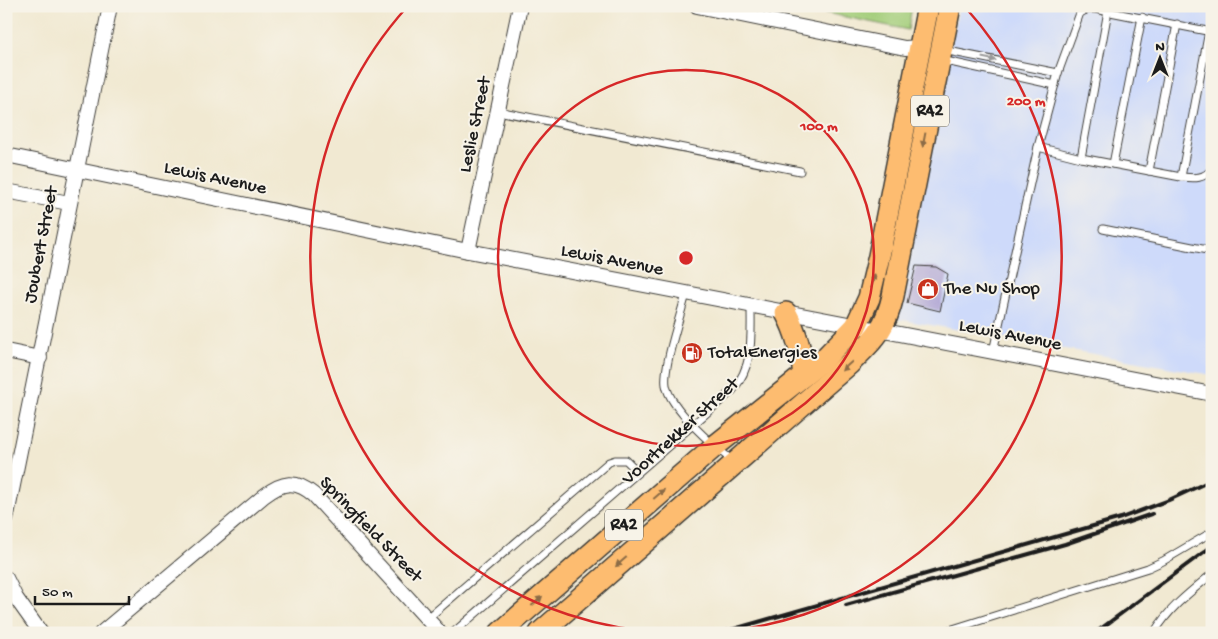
<svg xmlns="http://www.w3.org/2000/svg" width="1218" height="639" viewBox="0 0 1218 639" font-family="'Gochi Hand',sans-serif">
<rect width="100%" height="100%" fill="#f7f3e8"/>
<filter id="ink" filterUnits="userSpaceOnUse"><feTurbulence type="fractalNoise" baseFrequency=".02" numOctaves="2"/><feDisplacementMap in="SourceGraphic" scale="10" xChannelSelector="R" yChannelSelector="G"/><feConvolveMatrix kernelMatrix="1 2 1 2 8 2 1 2 1" color-interpolation-filters="sRGB"/></filter>
<filter id="wash" filterUnits="userSpaceOnUse"><feTurbulence type="fractalNoise" baseFrequency=".0096" numOctaves="4" result="noise"/><feDisplacementMap in="SourceGraphic" scale="20" xChannelSelector="R" yChannelSelector="G"/><feGaussianBlur stdDeviation="1.12" result="paint"/><feColorMatrix in="noise" values="0 0 0 0 0 0 0 0 0 0 0 0 0 0 0 0 0 1.4 0 .05"/><feComposite in="paint" operator="in"/></filter>
<g filter="url(#wash)">
<rect width="100%" height="100%" fill="#f1e9d2"/>
<polygon fill="#cedafa" points="959,6 1212,6 1212,375 897,319"/>
<polygon fill="#a3cd79" stroke="#60744a" points="792,6 912,6 908,30"/>
<g id="blocks">
<polygon fill="#aca2d4" points="916,266 936,267 948,274 940,311 907,303"/>
</g>
</g>
<g filter="url(#ink)">
<use href="#blocks" fill-opacity="0" stroke="#3c3b37" stroke-width="1"/>
<g fill="none" stroke-linecap="round" stroke-linejoin="round">
<g stroke="#3c3b37" stroke-width="9">
<g id="lane">
<polyline points="943,50 1058,73"/>
<polyline points="941,60 1055,85"/>
<polyline points="498,111 800,171"/>
<path d="M1038,147L1081,158L1181,177C1193,178 1203,180 1212,169"/>
<polyline points="1081,158 1108,11"/>
<polyline points="1113,164 1142,17"/>
<polyline points="1149,171 1177,24"/>
<polyline points="1181,177 1209,31"/>
<polyline points="1103,229 1212,251"/>
<path d="M686,294C681,314 663,366 666,385C670,409 715,447 734,462"/>
<polyline points="993,352 1038,147 1058,73 1080,13 1088,9 1095,9 1212,32"/>
<polyline points="427,619 609,462 615,460 626,460 638,472"/>
<path d="M453,633L733,390C754,364 751,339 751,307"/>
<polyline points="940,633 1148,568 1163,561 1212,532"/>
<path d="M1154,633C1169,608 1190,592 1212,574"/>
</g>
</g>
<g stroke="#3c3b37" stroke-width="16">
<g id="street">
<polyline points="697,6 905,48 920,47"/>
<polyline points="6,155 468,251 1212,394"/>
<polyline points="6,191 69,203"/>
<polyline points="468,251 520,6"/>
<polyline points="6,351 40,358"/>
<polyline points="6,520 110,6"/>
<polyline points="6,578 16,598 41,633"/>
<path d="M101,633L264,496C282,482 296,479 314,495L440,633"/>
</g>
</g>
<g stroke="#3c3b37" stroke-width="24">
<g id="primary">
<path d="M786,313C797,333 801,352 804,375"/>
<polyline points="500,633 715,446 823,360 856,326 869,298 879,256 928,6"/>
<path d="M540,633L849,364C873,340 885,331 893,296L950,6"/>
</g>
</g>
<use href="#lane" stroke="#fff" stroke-width="7"/>
<use href="#street" stroke="#fff" stroke-width="14"/>
<use href="#primary" stroke="#fdbc6f" stroke-width="21"/>
<g stroke="#1c1c1c" stroke-width="4">
<polyline points="846,605 1065,544 1152,514"/>
<polyline points="720,633 1121,518 1169,500 1212,480"/>
<polyline points="1095,633 1212,546"/>
</g>
</g>
<defs><path id="oneway-solid" d="M-6-.8H1V-3.2L6.5 0L1 3.2V.8H-6Z" transform="scale(1.25)"/></defs>
<use fill="#999" href="#oneway-solid" transform="translate(989 59) rotate(11)"/>
<g fill="#8c6c46">
<use href="#oneway-solid" transform="translate(924 140) rotate(101)"/>
<use href="#oneway-solid" transform="translate(873 281) rotate(-76)"/>
<use href="#oneway-solid" transform="translate(847 366) rotate(138)"/>
<use href="#oneway-solid" transform="translate(659 494) rotate(-41)"/>
<use href="#oneway-solid" transform="translate(621 562) rotate(139)"/>
<use href="#oneway-solid" transform="translate(537 601) rotate(-41)"/>
</g>
</g>
<g fill="none" stroke="#d62828" stroke-width="2.5">
<circle cx="686" cy="258" r="188"/>
<path d="M670 633A375 375 0 0 1 407 7M965 7A375 375 0 0 1 702 633"/>
</g>
<defs>
<g id="shop-disc" transform="scale(1.125)"><circle r="9.5" fill="#c8321e" stroke="#f7f3e8"/><path d="M-5-2.5h2.3a2.7 3.5 0 0 1 5.4 0H5L5.5 6h-11ZM-1.5-2.5h3a1.5 2.3 0 0 0-3 0Z" fill="#fff"/></g>
<g id="fuel-disc" transform="scale(1.125)"><circle r="9.5" fill="#c8321e" stroke="#f7f3e8"/><path d="M-5.5-6h7V0h2V4h1.3V-2.5L3-4.5l.8-.8L6-3V5H2.5V1h-1V6h-7ZM-4.2-4.7v3.2H.2V-4.7Z" fill="#fff"/></g>
</defs>
<g fill-rule="evenodd">
<use href="#shop-disc" x="928" y="289"/>
<use href="#fuel-disc" x="692" y="353"/>
</g>
<g text-anchor="middle" dominant-baseline="central" stroke-width="4" stroke-linejoin="round" paint-order="stroke">
<g fill="#f7f3e8" stroke="#5e5c59" stroke-width="1">
<rect x="911" y="95.5" width="38" height="31" rx="4"/>
<rect x="605" y="509.5" width="38" height="31" rx="4"/>
</g>
<g font-size="18" font-weight="bold" fill="#1c1c1c">
<text x="930" y="111">R42</text>
<text x="624" y="525">R42</text>
</g>
<g font-size="19" fill="#1c1c1c" stroke="#f7f3e8">
<text transform="translate(476 125) rotate(-78)">Leslie Street</text>
<text transform="translate(215 179) rotate(12)">Lewis Avenue</text>
<text transform="translate(42 245) rotate(-79)">Joubert Street</text>
<text transform="translate(612 261) rotate(11)">Lewis Avenue</text>
<text transform="translate(1010 336) rotate(11)">Lewis Avenue</text>
<text transform="translate(681 432) rotate(-42)">Voortrekker Street</text>
<text transform="translate(370 530) rotate(46)">Springfield Street</text>
</g>
<g font-size="19" fill="#1c1c1c" stroke="#f7f3e8" text-anchor="start">
<text x="944" y="289">The Nu Shop</text>
<text x="708" y="353">TotalEnergies</text>
</g>
</g>
<circle cx="686" cy="258" r="8" fill="#d62828" stroke="#f7f3e8" stroke-width="2.5"/>
<g font-size="15" text-anchor="middle" font-weight="bold" fill="#d62828" stroke="#f7f3e8" stroke-width="4" stroke-linejoin="round" paint-order="stroke">
<text x="1026" y="105">200 m</text>
<text x="819" y="130">100 m</text>
</g>
<rect width="1218" height="639" fill="none" stroke="#f7f3e8" stroke-width="25"/>
<g transform="translate(1160 58)" stroke="#f7f3e8" stroke-width="4" paint-order="stroke">
<path d="M0-4L9 19L0 12L-9 19Z" fill="#1c1c1c"/>
<text y="-8" font-size="14" font-weight="bold" text-anchor="middle" fill="#1c1c1c">N</text>
</g>
<path d="M35 596v8h94v-8" fill="none" stroke="#1c1c1c" stroke-width="2.5"/>
<text x="42" y="596" font-size="15" fill="#1c1c1c" stroke="#f7f3e8" stroke-width="4" paint-order="stroke">50 m</text>
</svg>
